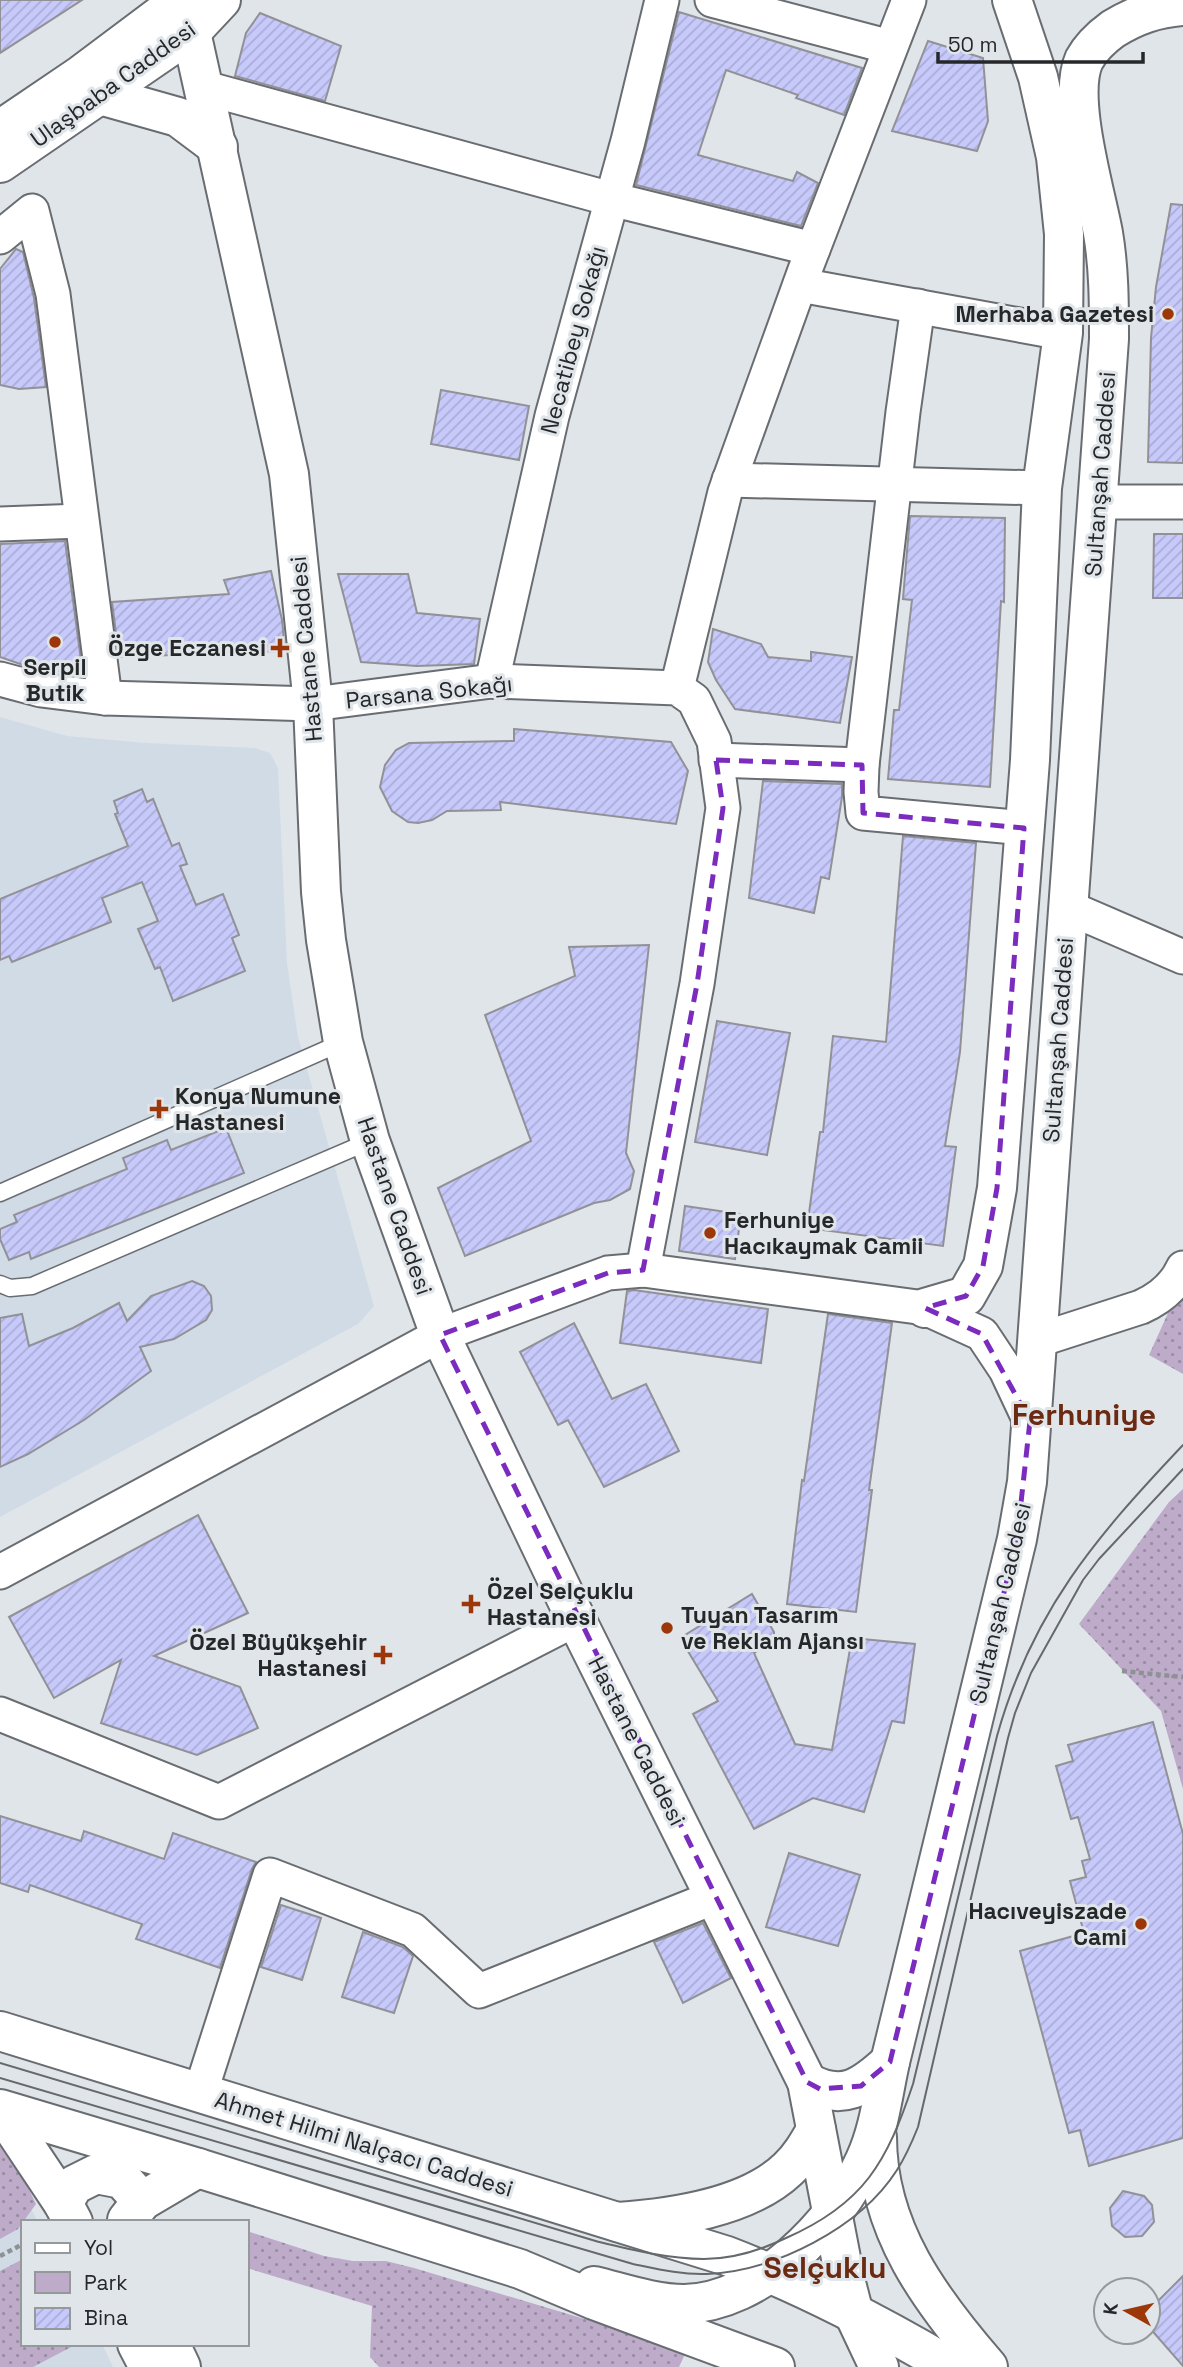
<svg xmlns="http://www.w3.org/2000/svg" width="1183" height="2367" viewBox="0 0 1183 2367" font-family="'Space Grotesk',sans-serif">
<defs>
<pattern id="green-dots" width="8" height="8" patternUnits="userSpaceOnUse" patternTransform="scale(1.75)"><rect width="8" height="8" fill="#bdabc9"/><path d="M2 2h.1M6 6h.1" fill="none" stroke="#998ba3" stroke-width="1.8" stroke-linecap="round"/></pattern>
<pattern id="building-hatch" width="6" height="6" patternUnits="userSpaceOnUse" patternTransform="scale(1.75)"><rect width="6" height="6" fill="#c6c9fa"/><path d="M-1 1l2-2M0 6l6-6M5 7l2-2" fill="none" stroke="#aaadd6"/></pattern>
</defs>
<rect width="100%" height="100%" fill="#e0e5ea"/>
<g fill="#d1dbe6">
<polygon points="0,717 67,736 146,743 255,748 270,753 278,768 287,963 298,1037 374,1306 358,1324 0,1517"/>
<polygon points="0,2150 38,2222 23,2222 23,2344 102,2344 113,2367 0,2367"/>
</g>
<g fill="url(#green-dots)">
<polygon points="1183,1280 1183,1374 1149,1355"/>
<polygon points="1183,1489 1183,1789 1161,1711 1079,1624 1169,1502"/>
<polygon points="4,2138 36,2204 18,2229 0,2239 0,2140"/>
<polygon points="247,2231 324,2256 353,2261 386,2261 414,2268 665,2343 685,2354 679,2367 379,2367 370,2357 372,2306 247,2268"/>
<polygon points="23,2259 23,2344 77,2344 33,2367 0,2367 0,2271"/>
</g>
<g fill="url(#building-hatch)" stroke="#919197" stroke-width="2">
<polygon points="0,0 82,0 0,53"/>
<polygon points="679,12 862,68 844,115 796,98 798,95 726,70 698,155 793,181 797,172 818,183 801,226 636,185"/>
<polygon points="260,13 341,46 325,101 235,76 246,33"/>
<polygon points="928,41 983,58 988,121 977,151 892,131"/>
<polygon points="1171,204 1183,205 1183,463 1148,462 1151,338 1156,287"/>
<polygon points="16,249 23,252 34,298 46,387 19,389 0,385 0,269"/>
<polygon points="441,390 529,406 519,460 431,444"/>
<polygon points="910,516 1005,518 1004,602 1001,601 990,787 888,779 894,710 899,710 912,600 903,599"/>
<polygon points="1154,534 1183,534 1183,598 1153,598"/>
<polygon points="65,541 83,675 26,666 0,657 0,544"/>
<polygon points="271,571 282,620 285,651 119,657 112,602 229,594 224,580"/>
<polygon points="338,574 408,574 417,613 480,619 474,664 417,666 361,662"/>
<polygon points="713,629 761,644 768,657 811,661 811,652 852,657 840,723 735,709 716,680 708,662"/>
<polygon points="514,729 671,742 688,771 676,824 500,802 501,810 447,811 432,820 418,823 408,822 392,811 380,787 385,765 396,750 409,743 514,741"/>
<polygon points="763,781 842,784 842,797 829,879 821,877 814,913 749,898"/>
<polygon points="142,789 147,802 153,799 172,846 179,843 187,864 180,866 196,905 223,894 239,935 232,938 245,971 173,1001 160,967 155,969 138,929 158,921 142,882 102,898 111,922 12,962 9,956 0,960 0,899 128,846 115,814 118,813 114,801"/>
<polygon points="903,836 976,843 960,1052 945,1146 956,1147 943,1246 807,1228 820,1132 823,1132 833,1036 886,1042"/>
<polygon points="649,945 626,1153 634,1171 630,1189 610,1200 594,1203 465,1256 438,1188 531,1141 485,1015 575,976 569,947"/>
<polygon points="717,1021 790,1033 767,1155 695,1142"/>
<polygon points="226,1128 244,1173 31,1259 29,1252 9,1260 0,1239 0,1229 17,1222 14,1215 127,1169 123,1158 167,1140 171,1150"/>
<polygon points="685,1206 741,1214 735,1259 679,1251"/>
<polygon points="192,1281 204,1286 211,1296 212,1310 206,1320 174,1339 140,1347 151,1371 84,1420 28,1454 0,1467 0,1318 22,1314 29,1346 73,1328 119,1303 127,1321 151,1296"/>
<polygon points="634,1290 768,1309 761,1363 620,1343 627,1291"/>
<polygon points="828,1314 892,1323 869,1490 872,1490 856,1612 787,1604 802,1480 804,1481"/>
<polygon points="574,1323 612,1399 646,1384 679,1451 604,1487 568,1420 558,1425 520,1352"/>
<polygon points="198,1515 248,1613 154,1656 240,1687 258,1728 197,1755 101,1723 121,1660 54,1698 9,1617"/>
<polygon points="752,1594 774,1632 774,1641 754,1653 795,1744 832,1750 852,1638 915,1644 904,1723 892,1721 864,1812 813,1798 754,1829 693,1714 718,1701 680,1638"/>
<polygon points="1153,1722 1183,1834 1183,2138 1089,2166 1080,2130 1069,2133 1020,1951 1084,1933 1070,1881 1086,1877 1082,1861 1090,1859 1078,1817 1071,1819 1056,1766 1073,1761 1068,1745"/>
<polygon points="0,1816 81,1841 84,1831 164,1859 173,1833 256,1862 252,1869 220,1968 136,1939 142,1924 30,1885 28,1892 0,1883"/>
<polygon points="789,1853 860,1875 838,1946 766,1927"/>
<polygon points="281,1905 321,1918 302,1980 261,1967"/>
<polygon points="703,1923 731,1978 683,2003 654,1942"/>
<polygon points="363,1932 403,1947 413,1956 394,2013 342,1997"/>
<polygon points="1123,2191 1144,2196 1152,2205 1154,2222 1142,2236 1125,2237 1112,2226 1110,2208"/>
<polygon points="1183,2276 1183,2366 1148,2326 1148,2311"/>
</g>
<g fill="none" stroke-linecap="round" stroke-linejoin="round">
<g stroke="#696d71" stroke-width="19">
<g id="service">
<polyline points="0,1193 343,1042"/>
<polyline points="0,1284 10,1288 32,1286 370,1141"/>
</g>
</g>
<g stroke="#696d71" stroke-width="37">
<g id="minor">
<polyline points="712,0 890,47"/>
<polyline points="205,88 611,199 813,249"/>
<polyline points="0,237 32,211 53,294 105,698"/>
<polyline points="800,285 1063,333"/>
<polyline points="918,306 903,412 862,765 861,792 863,813 1024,828"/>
<polyline points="729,480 1042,488"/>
<polyline points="1099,502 1183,502"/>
<polyline points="0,524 81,521"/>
<polyline points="0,679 41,690 105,698 313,704 492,681 677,688 694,700 714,741 723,808 697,984 643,1270"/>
<polyline points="492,681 552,416 628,141 662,0"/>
<polyline points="677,688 725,492 805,270 909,0"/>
<polyline points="716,760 862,765"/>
<polyline points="1067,907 1183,957"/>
<path d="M1036,1345L1048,1337L1141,1307C1159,1299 1174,1288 1183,1268"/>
<polyline points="0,1572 440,1335 608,1273 643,1270 925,1308 982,1334 1006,1370 1030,1421"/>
<polyline points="0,1714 219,1802 576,1619"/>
<polyline points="200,2094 270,1875 413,1930 479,1991 715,1897"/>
</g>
</g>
<g stroke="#696d71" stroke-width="42">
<g id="tertiary">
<polyline points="194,2 191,32 289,474 313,704 321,892 326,940 343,1042 370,1141 440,1335 576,1619 807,2082 845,2279 854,2314 879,2367"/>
<polyline points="925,1308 966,1296 983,1266 997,1188 1030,760 1042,488 1063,333 1064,234 1056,157 1038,77 1012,0"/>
<path d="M807,2082C843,2102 863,2087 890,2062"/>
<polyline points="1,2110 63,2203 73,2222"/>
<path d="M877,2137C877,2229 930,2300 988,2367"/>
<polyline points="63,2203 74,2185 96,2174 122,2179 142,2201"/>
<polyline points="127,2220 142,2201 198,2168"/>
<path d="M618,2222C672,2218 747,2208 788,2169C800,2158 808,2144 816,2130"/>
<path d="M594,2286C623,2293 654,2304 684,2304C759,2303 836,2225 865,2160C879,2130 883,2094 890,2062L1017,1539L1027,1482L1109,339C1109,304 1109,268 1103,233C1095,190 1067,98 1084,60C1091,47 1102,37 1113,29C1136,15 1156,8 1183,6"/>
<polyline points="137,2344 149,2367"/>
<polyline points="170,2344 181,2367"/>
</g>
</g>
<g stroke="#696d71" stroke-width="42">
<g id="secondary">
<polyline points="100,95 178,117 218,147"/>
<polyline points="0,130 81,75 181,0"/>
<polyline points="0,163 191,32 221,0"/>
</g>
</g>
<g stroke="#696d71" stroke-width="42">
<g id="primary">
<polyline points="1171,0 1183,5"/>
<path d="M0,2031L727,2256C805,2286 880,2325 951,2367"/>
<polyline points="0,2109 198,2168 520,2269 594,2300 775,2367"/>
</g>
</g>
<g stroke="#8e9295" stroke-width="4.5" stroke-dasharray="5 3.5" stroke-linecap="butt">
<polyline points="1122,1671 1183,1677"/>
<polyline points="0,2256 23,2244"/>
</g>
<use href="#service" stroke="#fff" stroke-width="16"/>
<use href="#minor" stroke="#fff" stroke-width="33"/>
<use href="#tertiary" stroke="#fff" stroke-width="38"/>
<use href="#secondary" stroke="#fff" stroke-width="38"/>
<use href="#primary" stroke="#fff" stroke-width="38"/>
<g stroke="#66696c" stroke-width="2">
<path d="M0,2063L599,2242C632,2250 669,2259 704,2259C732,2259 761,2250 786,2238C864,2204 887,2162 913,2084L997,1736C1032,1611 1096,1537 1183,1445"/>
<path d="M0,2078L633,2264C657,2269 682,2275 707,2274C775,2271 860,2228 897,2170C906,2156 912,2142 918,2127L1008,1738L1015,1713L1031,1673L1083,1580L1099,1559L1183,1469"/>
</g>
</g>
<path fill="none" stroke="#7b2cbf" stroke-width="5" stroke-dasharray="14 9" stroke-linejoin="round" d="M716,760L862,765L863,813L1024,828L997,1188L983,1266L966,1296L925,1308L982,1334L1030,1421L1017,1539L890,2062L861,2086L820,2089L807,2082L440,1335L608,1273L643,1270L697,984L723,808Z"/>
<g fill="#9c370a" stroke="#e0e5ea" stroke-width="2.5">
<circle cx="1168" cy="314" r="7"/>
<circle cx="55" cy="642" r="7"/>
<path d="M276.5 637.5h7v7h7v7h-7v7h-7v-7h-7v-7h7z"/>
<path d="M155.5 1098.5h7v7h7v7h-7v7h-7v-7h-7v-7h7z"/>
<circle cx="710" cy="1233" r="7"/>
<path d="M467.5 1593.5h7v7h7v7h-7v7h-7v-7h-7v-7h7z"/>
<circle cx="667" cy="1628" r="7"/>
<path d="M379.5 1644.5h7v7h7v7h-7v7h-7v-7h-7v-7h7z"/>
<circle cx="1141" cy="1924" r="7"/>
</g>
<g text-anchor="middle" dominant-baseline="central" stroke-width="6" stroke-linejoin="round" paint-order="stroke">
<g font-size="23" fill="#252728" stroke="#e0e5ea">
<text transform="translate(113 84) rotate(-36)">Ulaşbaba Caddesi</text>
<text transform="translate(573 340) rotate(-75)">Necatibey Sokağı</text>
<text transform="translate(1100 474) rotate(-86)">Sultanşah Caddesi</text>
<text transform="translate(306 649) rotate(-95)">Hastane Caddesi</text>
<text transform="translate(429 692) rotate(-6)">Parsana Sokağı</text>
<text transform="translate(1058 1040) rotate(-86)">Sultanşah Caddesi</text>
<text transform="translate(395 1206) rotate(71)">Hastane Caddesi</text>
<text transform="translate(1000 1603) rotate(-77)">Sultanşah Caddesi</text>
<text transform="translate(637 1741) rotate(63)">Hastane Caddesi</text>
<text transform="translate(364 2144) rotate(17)">Ahmet Hilmi Nalçacı Caddesi</text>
</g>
<g font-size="23" font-weight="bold" fill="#252728" stroke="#e0e5ea" text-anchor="end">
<text x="1154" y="314">Merhaba Gazetesi</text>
<text x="266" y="648">Özge Eczanesi</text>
<text x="55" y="667" text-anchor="middle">Serpil<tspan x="55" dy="26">Butik</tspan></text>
<text x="175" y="1096" text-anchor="start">Konya Numune<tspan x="175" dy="26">Hastanesi</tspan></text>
<text x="724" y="1220" text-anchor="start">Ferhuniye<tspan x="724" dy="26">Hacıkaymak Camii</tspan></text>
<text x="487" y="1591" text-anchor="start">Özel Selçuklu<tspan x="487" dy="26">Hastanesi</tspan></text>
<text x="681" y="1615" text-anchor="start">Tuyan Tasarım<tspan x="681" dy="26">ve Reklam Ajansı</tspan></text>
<text x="367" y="1642">Özel Büyükşehir<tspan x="367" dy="26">Hastanesi</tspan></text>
<text x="1127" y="1911">Hacıveyiszade<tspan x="1127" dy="26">Cami</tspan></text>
</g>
<g font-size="30" font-weight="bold" fill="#6b2a12" stroke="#e0e5ea">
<text x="1084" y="1414">Ferhuniye</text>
<text x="825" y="2267">Selçuklu</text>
</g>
</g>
<rect x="21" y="2220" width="228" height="126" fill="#e0e5ea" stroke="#95999c" stroke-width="2"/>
<rect x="35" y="2243" width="35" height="10" fill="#ffffff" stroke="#95999c" stroke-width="2"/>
<text x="84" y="2255" font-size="21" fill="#252728">Yol</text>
<rect x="35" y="2272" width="35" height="21" fill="#bdabc9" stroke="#95999c" stroke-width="2"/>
<text x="84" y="2290" font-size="21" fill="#252728">Park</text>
<rect x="35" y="2308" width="35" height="21" fill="url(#building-hatch)" stroke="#95999c" stroke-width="2"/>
<text x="84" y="2325" font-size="21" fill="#252728">Bina</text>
<g transform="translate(1127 2311) rotate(278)"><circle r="33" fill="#e0e5ea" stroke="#95999c" stroke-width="2"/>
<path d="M0-5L12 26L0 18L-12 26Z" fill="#9c370a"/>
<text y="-10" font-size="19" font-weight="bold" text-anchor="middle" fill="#252728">K</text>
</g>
<path d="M938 52v10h205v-10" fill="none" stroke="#252728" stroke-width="3.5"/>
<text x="948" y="52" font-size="21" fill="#252728" stroke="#e0e5ea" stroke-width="5" paint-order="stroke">50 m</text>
</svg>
